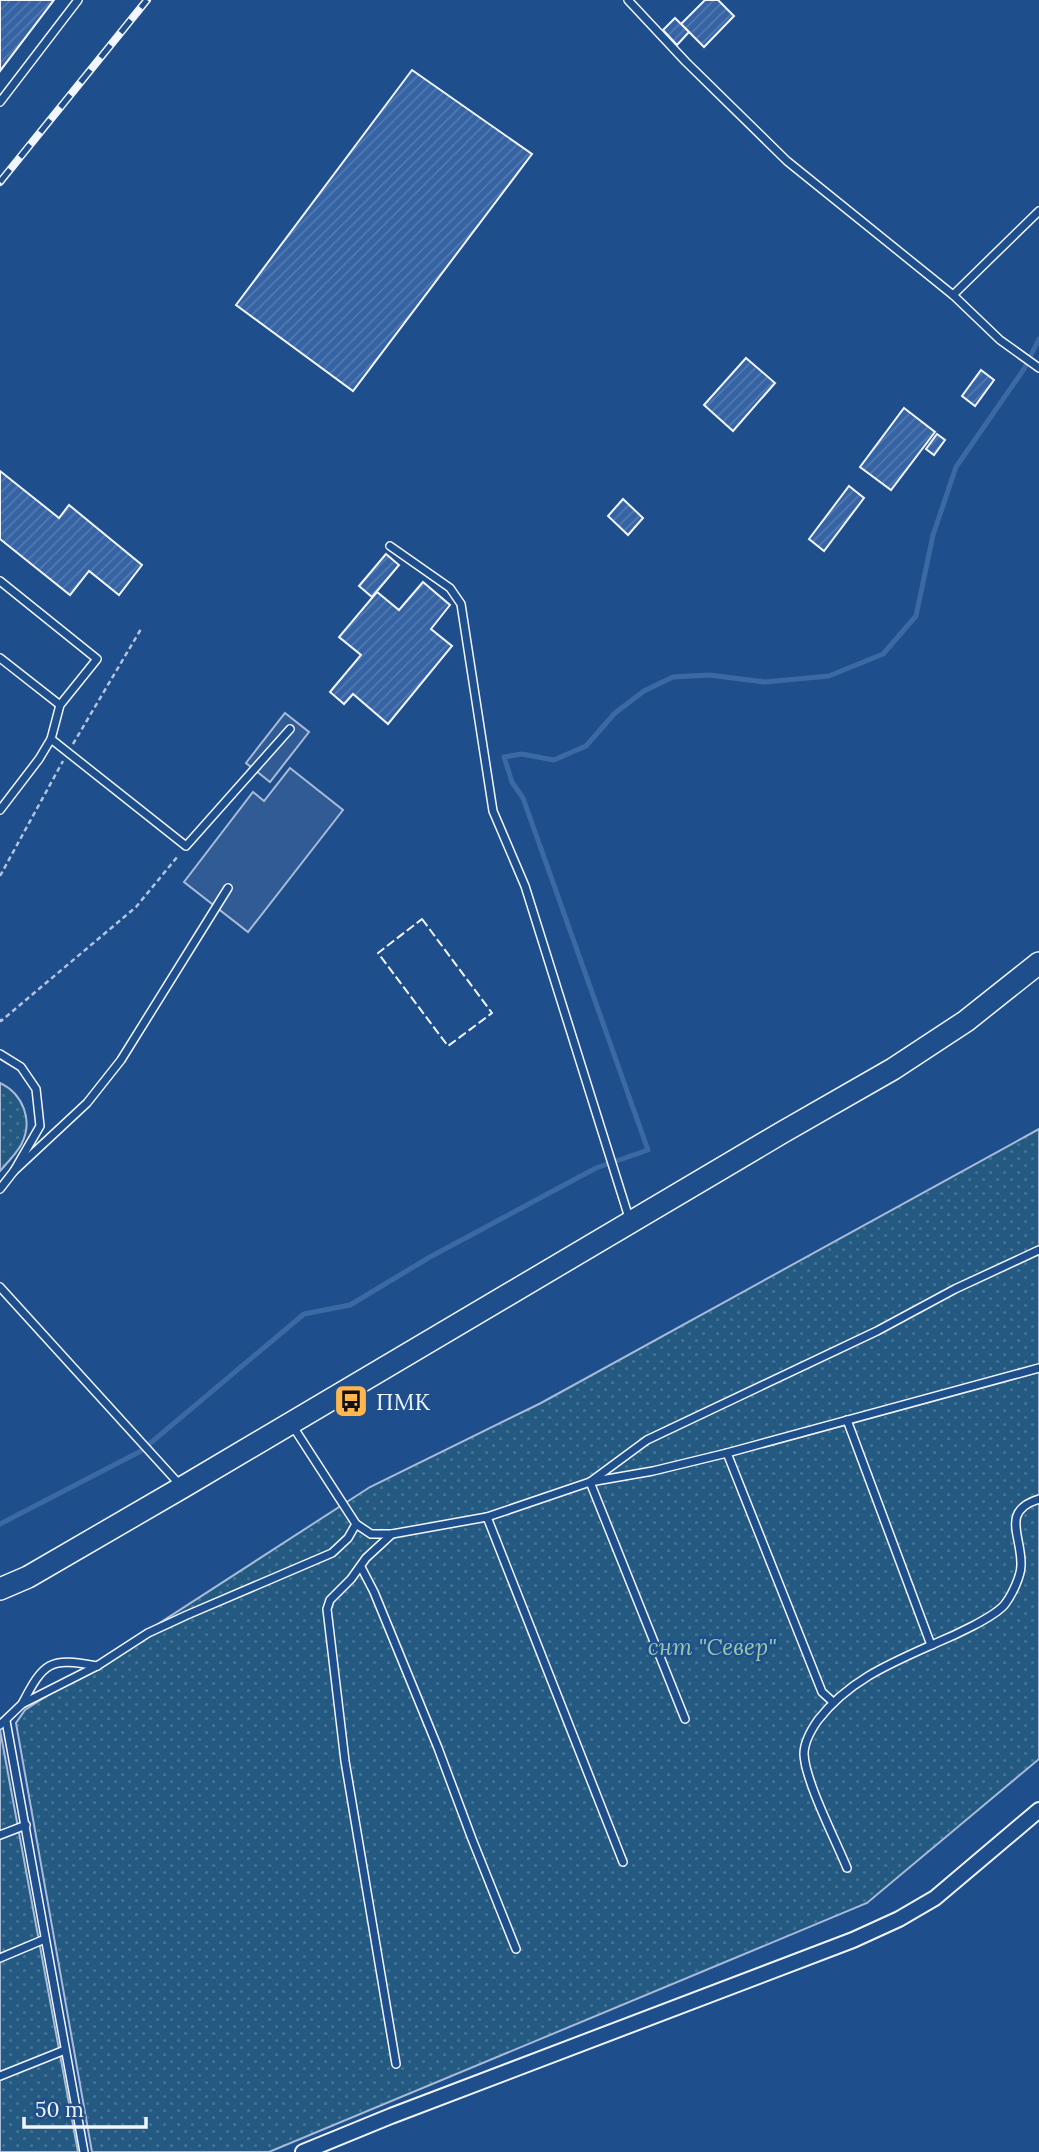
<svg xmlns="http://www.w3.org/2000/svg" width="1039" height="2152" viewBox="0 0 1039 2152" font-family="Lora,serif">
<defs>
<pattern id="green-dots" width="8" height="8" patternUnits="userSpaceOnUse" patternTransform="scale(1.75)"><rect width="8" height="8" fill="#245a82"/><path d="M2 2h.1M6 6h.1" fill="none" stroke="#447295" stroke-width="1.8" stroke-linecap="round"/></pattern>
<pattern id="building-hatch" width="6" height="6" patternUnits="userSpaceOnUse" patternTransform="scale(1.75)"><rect width="6" height="6" fill="#3563a3"/><path d="M-1 1l2-2M0 6l6-6M5 7l2-2" fill="none" stroke="#537ab1"/></pattern>
</defs>
<rect width="100%" height="100%" fill="#1f4e8c"/>
<g fill="url(#green-dots)" stroke="#a8bbd7" stroke-width="2">
<path d="M0,1083C23,1094 34,1121 21,1145C16,1154 7,1163 0,1171Z"/>
<polygon points="1039,1129 1039,1759 867,1903 269,2152 92,2152 16,1723 25,1710 370,1487 541,1403"/>
<polygon points="0,1730 78,2152 0,2152"/>
</g>
<g fill="#305b95" stroke="#a8bbd7" stroke-width="2">
<polygon points="285,713 309,732 270,782 246,763"/>
<polygon points="290,768 343,810 248,932 184,882 253,792 264,801"/>
</g>
<g fill="none" stroke-linecap="round" stroke-linejoin="round">
<polyline stroke="#3b69a3" stroke-width="5" points="0,1524 141,1451 304,1314 350,1305 430,1257 596,1168 648,1150 523,798 512,782 504,757 522,754 554,760 586,746 615,713 644,691 673,677 709,675 765,682 829,676 883,654 916,616 933,535 956,467 1024,369 1039,339"/>
</g>
<g fill="url(#building-hatch)" stroke="#f2f6ff" stroke-width="2">
<polygon points="0,0 54,0 0,71"/>
<polygon points="705,0 718,0 734,16 704,47 681,24"/>
<polygon points="675,18 689,32 677,45 663,30"/>
<polygon points="412,70 532,154 353,391 236,305"/>
<polygon points="746,358 775,383 733,431 704,405"/>
<polygon points="981,370 994,380 975,406 962,396"/>
<polygon points="904,408 935,432 891,490 860,467"/>
<polygon points="937,434 945,440 934,455 926,449"/>
<polygon points="0,471 59,518 69,505 142,565 119,595 89,571 70,595 0,539"/>
<polygon points="849,486 864,498 824,551 809,539"/>
<polygon points="623,499 643,518 628,535 608,516"/>
<polygon points="386,554 399,565 372,597 359,586"/>
<polygon points="423,582 450,605 431,629 452,646 388,724 353,694 344,704 330,692 361,655 339,637 377,592 399,610"/>
</g>
<g fill="none" stroke-linecap="round" stroke-linejoin="round">
<g stroke="#f2f6ff" stroke-width="10">
<g id="lane">
<polyline points="628,0 686,62 787,161 953,295 1000,340 1039,368"/>
<polyline points="0,102 78,0"/>
<polyline points="953,295 1039,211"/>
<polyline points="390,546 450,588 461,604 493,811 525,886 630,1221"/>
<polyline points="0,581 97,659 60,705 51,739 39,759 0,810"/>
<polyline points="0,658 60,705"/>
<polyline points="51,739 186,846 290,729"/>
<polyline points="0,1054 21,1067 36,1089 40,1126 14,1171 0,1189"/>
<polyline points="14,1171 87,1103 121,1060 228,888"/>
<polyline points="0,1287 181,1486"/>
<polyline points="847,1420 931,1645"/>
<polyline points="292,1425 356,1524 371,1534 392,1534 487,1517 590,1482 653,1471 727,1453 1039,1368"/>
<polyline points="727,1453 822,1692 833,1702"/>
<polyline points="487,1517 623,1862"/>
<polyline points="392,1534 366,1558 351,1579 330,1600 327,1609 345,1761 396,2064"/>
<polyline points="361,1567 374,1592 438,1748 472,1839 516,1949"/>
<path d="M22,1704C44,1662 49,1657 97,1666"/>
<polyline points="685,1719 590,1482 647,1440 877,1331 955,1289 1039,1250"/>
<polyline points="6,1721 84,2152"/>
<polyline points="0,1725 22,1704 97,1666 148,1633 187,1615 332,1553 348,1538 356,1524"/>
<polyline points="0,1835 26,1825"/>
<path d="M847,1868C836,1841 805,1781 804,1754C804,1742 811,1730 818,1720C849,1680 891,1663 936,1643C953,1636 995,1617 1005,1604C1012,1595 1021,1576 1021,1565C1022,1536 1000,1511 1039,1499"/>
<polyline points="0,1958 45,1939"/>
<polyline points="0,2076 65,2050"/>
</g>
</g>
<g stroke="#f2f6ff" stroke-width="18">
<polyline id="street" points="303,2152 391,2116 853,1940 899,1919 935,1898 1039,1810"/>
</g>
<g stroke="#f2f6ff" stroke-width="24">
<polyline id="secondary" points="0,1589 28,1577 183,1487 783,1132 893,1069 966,1021 1039,963"/>
</g>
<g stroke="#b3c4dc" stroke-width="2.5" stroke-dasharray="5 3.5" stroke-linecap="butt">
<polyline points="73,744 141,629"/>
<polyline points="0,876 63,761"/>
<polyline points="0,1019 1,1021 136,907 178,856"/>
</g>
<use href="#lane" stroke="#1f4e8c" stroke-width="7"/>
<use href="#street" stroke="#1f4e8c" stroke-width="14"/>
<use href="#secondary" stroke="#1f4e8c" stroke-width="21"/>
<g stroke="#f2f6ff" stroke-width="8">
<polyline id="rail" points="0,182 147,0"/>
</g>
<use href="#rail" stroke="#1f4e8c" stroke-width="5" stroke-dasharray="16" stroke-linecap="butt"/>
<polygon stroke="#f2f6ff" stroke-width="2" stroke-dasharray="9 3.5" stroke-linecap="butt" points="422,919 492,1013 448,1046 378,953"/>
</g>
<defs>
<g id="bus-square" transform="scale(1.75)"><rect x="-9" y="-9" width="18" height="18" rx="4" fill="#ffb74d" stroke="#1f4e8c"/><path d="M-5-6H5V4H4V6H2V4H-2V6H-4V4H-5ZM-3.5-4V0h7V-4ZM-3.5 1.2v1.5H-2V1.2ZM2 1.2v1.5H3.5V1.2Z" fill="#111"/></g>
</defs>
<g fill-rule="evenodd">
<use href="#bus-square" x="351" y="1401"/>
</g>
<g text-anchor="middle" dominant-baseline="central" stroke-width="5" stroke-linejoin="round" paint-order="stroke">
<g font-size="23" fill="#f2f6ff" stroke="#1f4e8c" text-anchor="start">
<text x="376" y="1401">ПМК</text>
</g>
<g font-size="23" font-style="italic" fill="#97c8a6" stroke="#1f4e8c">
<text x="712" y="1646">снт "Север"</text>
</g>
</g>
<path d="M24 2117v10h122v-10" fill="none" stroke="#f2f6ff" stroke-width="3.5"/>
<text x="35" y="2117" font-size="21" fill="#f2f6ff" stroke="#1f4e8c" stroke-width="5" paint-order="stroke">50 m</text>
</svg>
